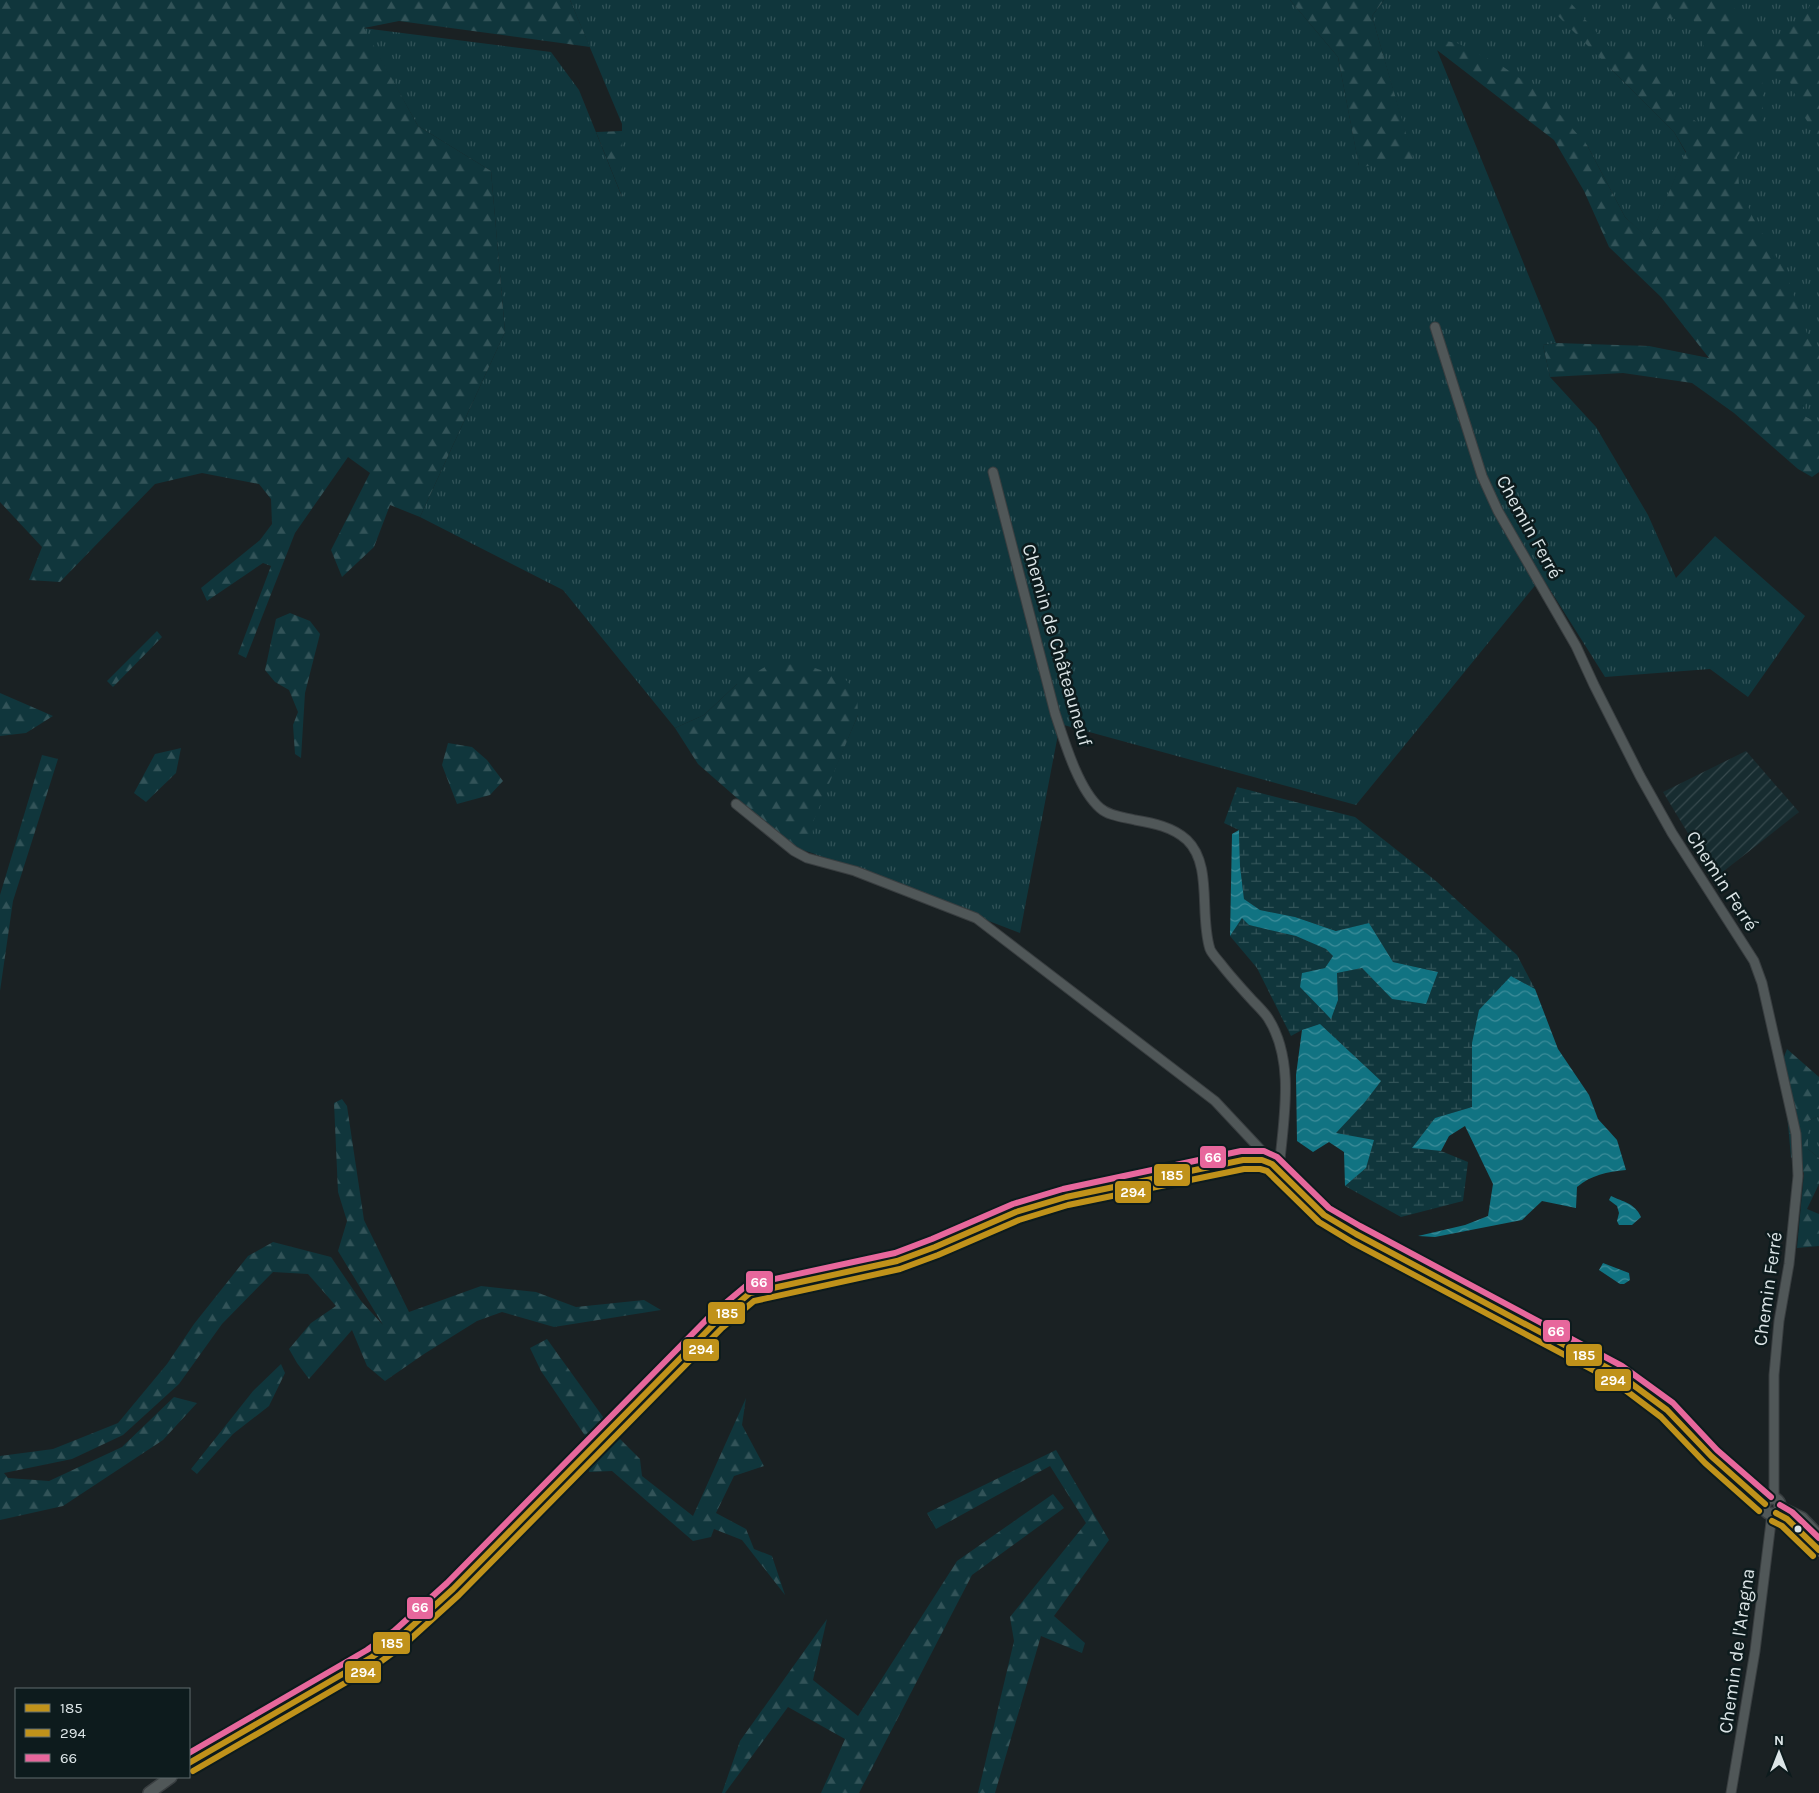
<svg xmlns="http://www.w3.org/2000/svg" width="1819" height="1793" viewBox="0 0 1819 1793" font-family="Karla,sans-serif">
  <defs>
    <pattern id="industrial-furrows" width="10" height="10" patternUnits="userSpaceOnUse" patternTransform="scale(1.25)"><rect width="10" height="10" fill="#172c30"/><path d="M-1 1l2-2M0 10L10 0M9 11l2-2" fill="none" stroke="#384a4e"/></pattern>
    <pattern id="grass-tufts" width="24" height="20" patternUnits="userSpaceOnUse" patternTransform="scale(1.25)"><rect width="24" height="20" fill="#10363c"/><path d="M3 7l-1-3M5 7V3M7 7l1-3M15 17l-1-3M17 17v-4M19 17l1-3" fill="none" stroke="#325358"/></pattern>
    <pattern id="forest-firs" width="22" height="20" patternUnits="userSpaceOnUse" patternTransform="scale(1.25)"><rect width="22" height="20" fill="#10363c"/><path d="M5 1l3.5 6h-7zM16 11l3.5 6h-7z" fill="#325358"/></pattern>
    <pattern id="wetland-marsh" width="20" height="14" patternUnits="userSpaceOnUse" patternTransform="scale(1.25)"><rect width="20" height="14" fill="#10363c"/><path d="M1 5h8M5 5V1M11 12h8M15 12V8" fill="none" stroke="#325358"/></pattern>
    <pattern id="water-waves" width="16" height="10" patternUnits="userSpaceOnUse" patternTransform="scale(1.25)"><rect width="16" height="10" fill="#117382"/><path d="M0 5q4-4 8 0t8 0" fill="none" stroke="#3e8d9a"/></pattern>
  </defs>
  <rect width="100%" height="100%" fill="#1a2123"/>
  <!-- industrial -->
  <path fill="url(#industrial-furrows)" d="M1746,751L1799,812L1715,878L1663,792Z"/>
  <!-- grass -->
  <path fill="url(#grass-tufts)" d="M570,0H1290L1338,57L1359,166L1413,160L1372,16L1384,0H1819V438L1788,422L1725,168L1609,67L1674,132L1686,153L1649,240L1625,217L1587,145L1437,50L1556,343L1543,345L1550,377L1596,427L1648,515L1676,578L1715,536L1805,616L1748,697L1710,669L1605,677L1542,577L1356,805L1060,724L1020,933L812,853V822L858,715L737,684L704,715L675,728L563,590L420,517L505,332L491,171L418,126L363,28L551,52L579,90L622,197V124Z
    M1819,1116V1158L1808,1149V1121Z"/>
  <!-- forest -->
  <path fill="url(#forest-firs)" d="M0,0H570L590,47L399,21L364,28L418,126L491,171L505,332L420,517L390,505L374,547L342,577L331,550L370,473L348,457L295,533L246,658L238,654L271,566L263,563L207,601L201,588L260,540L272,524L271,499L259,484L202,473L155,484L60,582L29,580L42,547L0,502Z
    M1290,0H1384L1372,16L1414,161L1359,167L1338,57Z
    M1560,0H1568L1614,52L1645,47L1680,107L1705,130C1716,91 1710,55 1693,19C1669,20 1651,18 1634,0H1657L1663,5H1680L1683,0H1730L1743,26L1773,39L1801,21L1813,0H1819V140L1802,113L1788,77L1762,73L1763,121L1750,136L1737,157L1739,185L1753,218L1786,273L1810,342L1819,352V403L1810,398L1799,413L1819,424V472L1812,477L1798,469L1734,413L1692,383L1623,373L1550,377L1543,345L1556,343L1649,346L1709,358L1661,297L1609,247L1584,191L1554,140L1437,50L1440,40L1457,43L1502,66L1541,93L1587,145L1625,217L1649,239L1686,152L1674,132L1551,9Z
    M622,131L623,199L596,132Z
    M290,613L310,621L320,634L305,693L301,758L295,754L293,725L298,712L289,690L275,682L265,670L276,619Z
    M157,631L162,637L113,687L107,681Z
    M804,664L845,679L857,692L858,715L813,822L812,853L793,847L698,764L675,728L704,715L737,684L768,665Z
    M0,693L53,716L26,733L0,736Z
    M448,743L472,747L487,760L503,781L490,795L457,804L442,765Z
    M181,748L176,773L146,802L134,793L155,754Z
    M42,755L58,759L13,901L0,991V895Z
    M1787,1049L1819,1077V1116L1808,1121V1149L1819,1158V1184L1807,1209L1819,1214V1246L1797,1248L1804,1173L1791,1157L1782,1062Z
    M342,1099L347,1106L364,1220L409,1312L481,1286L536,1292L576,1307L644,1300L661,1310L554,1327L502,1312L477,1321L424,1354L385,1381L367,1366L352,1330L309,1379L297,1363L289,1349L311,1323L336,1306L308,1274L273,1272L222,1324L179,1384L123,1435L72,1459L4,1473L8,1478L49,1481L122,1447L174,1397L197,1403L163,1440L63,1506L0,1520V1456L53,1449L118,1423L167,1364L194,1324L248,1256L273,1242L331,1257L361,1301L383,1325L338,1251L347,1221L338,1192L334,1103Z
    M547,1339L616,1435L640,1459L642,1476L693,1516L746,1398L742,1425L764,1466L734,1476L716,1513L746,1529L754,1549L772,1556L785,1595L742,1540L714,1529L711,1537L693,1541L612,1471L589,1472L590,1443L541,1371L530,1348Z
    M281,1364L285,1373L269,1406L233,1434L197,1474L191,1469L253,1391Z
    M1056,1450L1109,1540L1054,1616L1085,1643L1082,1653L1041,1636L995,1793H978L1014,1641L1010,1617L1086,1523L1050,1466L936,1529L927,1513Z
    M1053,1494L1064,1508L972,1575L859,1793H821L845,1739L788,1707L725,1793H722L740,1741L827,1619L813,1680L858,1716L957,1561Z"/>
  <!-- wetland -->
  <path fill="url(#wetland-marsh)" d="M1237,787L1355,817L1436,881L1517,955L1535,989L1511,976L1472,1043V1107L1435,1118L1413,1148L1441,1151L1468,1162L1463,1201L1401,1217L1345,1186L1366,1168L1335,1133L1365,1102L1380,1081L1302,1030L1291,1036L1257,968L1230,936L1242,917L1249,925L1296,935L1326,949L1333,956L1325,968L1302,973L1338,1000L1337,973L1362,968L1392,999L1438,972L1393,962L1369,923L1337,931L1295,917L1260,910L1244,899L1240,866L1239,830L1224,823Z"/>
  <!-- water -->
  <path fill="url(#water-waves)" d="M1239,830L1240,866L1244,899L1260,910L1295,917L1336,931L1369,923L1393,962L1438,972L1426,1004L1392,999L1362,968L1337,973L1338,1000L1331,1019L1300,987L1302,973L1325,968L1333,956L1326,949L1296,936L1249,925L1242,918L1230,936L1232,834Z
    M1511,976L1535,989L1558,1049L1589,1095L1598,1119L1617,1140L1626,1170C1607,1172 1591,1175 1577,1187L1576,1208L1542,1201L1522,1220L1435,1237L1418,1236L1465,1225L1488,1216L1493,1184L1465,1126L1449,1136L1441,1151L1412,1148L1435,1118L1472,1107V1043L1479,1010Z
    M1320,1024L1381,1081L1365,1102L1336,1133L1374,1140L1366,1168L1345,1186L1344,1152L1329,1142L1313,1152L1297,1141L1296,1075L1302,1030Z
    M1611,1196C1623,1202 1635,1203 1641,1217L1632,1225H1619L1617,1221L1619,1213L1617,1206L1609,1200Z
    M1603,1263L1629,1273L1630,1280L1624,1284H1620L1599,1270Z"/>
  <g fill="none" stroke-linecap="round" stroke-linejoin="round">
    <defs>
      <path id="minor" d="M1435,327L1482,476L1498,511L1576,646L1594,685L1640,776L1672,833L1754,961L1762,983L1796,1134L1798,1176L1789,1264L1779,1321L1774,1375V1499
        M993,472L1055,713C1064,740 1078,789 1100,808C1109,816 1123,817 1135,820C1153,823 1173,827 1187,840C1213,865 1199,915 1210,949C1212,954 1217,959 1221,964C1231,977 1242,989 1253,1001C1258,1006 1264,1012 1268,1018C1296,1062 1283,1121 1279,1170
        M736,804L794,851L807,858L855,871L976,918L1215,1101L1274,1164
        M1731,1793L1755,1651L1772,1514"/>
      <path id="tertiary" d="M1764 1506a8 8 0 1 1 16 0a8 8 0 1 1-16 0Z
        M1781,1508L1802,1518L1819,1536
        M1776,1513L1787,1519L1819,1550
        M189,1763L372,1657L399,1638L453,1589L716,1322L750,1293L897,1261L935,1247L1016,1212L1066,1197L1243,1160H1262L1272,1164L1324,1215L1356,1234L1617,1373L1667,1410L1711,1456L1765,1504
        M149,1793L171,1777"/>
    </defs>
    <!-- minor casing -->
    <use href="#minor" stroke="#393e40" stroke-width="11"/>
    <!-- tertiary casing -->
    <use href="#tertiary" stroke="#393e40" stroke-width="14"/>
    <!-- minor -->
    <use href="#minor" stroke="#505758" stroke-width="9"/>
    <!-- tertiary -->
    <use href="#tertiary" stroke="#505758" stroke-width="11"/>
    <defs>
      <path id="bus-1" d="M1776,1513L1787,1519L1819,1550
        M189,1763L372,1657L399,1638L453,1589L716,1322L750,1293L897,1261L935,1247L1016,1212L1066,1197L1243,1160H1262L1272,1164L1324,1215L1356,1234L1617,1373L1667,1410L1711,1456L1765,1504"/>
      <path id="bus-2" d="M1772,1521L1782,1526L1813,1556
        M193,1771L376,1665L405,1644L459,1595L722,1328L754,1301L900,1269L938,1255L1019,1220L1068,1205L1244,1169H1260L1267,1171L1319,1222L1352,1242L1612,1380L1661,1417L1705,1463L1759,1511"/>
      <path id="bus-3" d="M1780,1505L1792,1512L1819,1538
        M189,1753L367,1650L394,1631L447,1583L710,1316L747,1285L895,1253L932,1239L1013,1204L1063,1189L1241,1151H1264L1277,1157L1329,1208L1360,1226L1622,1366L1673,1403L1717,1450L1771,1497"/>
    </defs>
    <!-- bus-1 casing -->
    <use href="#bus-1" stroke="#0d1b1d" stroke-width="10"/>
    <!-- bus-2 casing -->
    <use href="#bus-2" stroke="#0d1b1d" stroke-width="10"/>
    <!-- bus-3 casing -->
    <use href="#bus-3" stroke="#0d1b1d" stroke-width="10"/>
    <!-- bus-1 -->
    <use href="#bus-1" stroke="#c0921a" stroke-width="6"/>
    <!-- bus-2 -->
    <use href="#bus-2" stroke="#c0921a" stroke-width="6"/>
    <!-- bus-3 -->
    <use href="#bus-3" stroke="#e7679c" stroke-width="6"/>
  </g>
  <!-- markers -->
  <circle fill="#dce5e7" stroke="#0d1b1d" stroke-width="2" cx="1798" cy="1529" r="4.5"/>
  <g text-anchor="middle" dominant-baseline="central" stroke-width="5" stroke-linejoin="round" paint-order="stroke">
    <!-- street labels -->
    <g font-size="19" fill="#dce5e7" stroke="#0d1b1d">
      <text transform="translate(1529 527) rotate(61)">Chemin Ferré</text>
      <text transform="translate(1057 645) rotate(74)">Chemin de Châteauneuf</text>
      <text transform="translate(1722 881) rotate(57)">Chemin Ferré</text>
      <text transform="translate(1768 1289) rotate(-82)">Chemin Ferré</text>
      <text transform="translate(1737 1651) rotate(-82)">Chemin de l'Aragna</text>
    </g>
  </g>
  <g stroke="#0d1b1d" stroke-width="2">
    <rect x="1199" y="1145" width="28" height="24" rx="5" fill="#e7679c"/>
    <rect x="1153" y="1163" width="38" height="24" rx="5" fill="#c0921a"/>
    <rect x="1114" y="1180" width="38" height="24" rx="5" fill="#c0921a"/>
    <rect x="745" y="1270" width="29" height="24" rx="5" fill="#e7679c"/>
    <rect x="707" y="1301" width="39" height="24" rx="5" fill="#c0921a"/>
    <rect x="1542" y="1319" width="29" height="24" rx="5" fill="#e7679c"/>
    <rect x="682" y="1338" width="38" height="24" rx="5" fill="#c0921a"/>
    <rect x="1565" y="1343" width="38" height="24" rx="5" fill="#c0921a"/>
    <rect x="1594" y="1368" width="38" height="24" rx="5" fill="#c0921a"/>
    <rect x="406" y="1596" width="28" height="24" rx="5" fill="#e7679c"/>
    <rect x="372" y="1631" width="39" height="24" rx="5" fill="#c0921a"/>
    <rect x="344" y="1660" width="38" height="24" rx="5" fill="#c0921a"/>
  </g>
  <g font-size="14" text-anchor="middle" font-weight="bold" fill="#fff">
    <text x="1213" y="1162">66</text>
    <text x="1172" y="1180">185</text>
    <text x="1133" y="1197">294</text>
    <text x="759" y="1287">66</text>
    <text x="727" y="1318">185</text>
    <text x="1556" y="1336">66</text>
    <text x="701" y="1354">294</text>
    <text x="1584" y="1360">185</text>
    <text x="1613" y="1385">294</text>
    <text x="420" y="1612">66</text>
    <text x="392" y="1648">185</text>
    <text x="363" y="1677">294</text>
  </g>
  <!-- legend -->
  <rect x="15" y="1688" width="175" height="90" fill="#0d1b1d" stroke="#606c6e"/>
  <rect x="25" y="1704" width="25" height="8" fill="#c0921a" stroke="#606c6e"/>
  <text x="60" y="1713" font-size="15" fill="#dce5e7">185</text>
  <rect x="25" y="1729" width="25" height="8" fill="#c0921a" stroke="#606c6e"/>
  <text x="60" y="1738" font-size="15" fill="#dce5e7">294</text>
  <rect x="25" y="1754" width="25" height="8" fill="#e7679c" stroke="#606c6e"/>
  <text x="60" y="1763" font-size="15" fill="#dce5e7">66</text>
  <!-- north arrow -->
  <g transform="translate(1779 1753)" stroke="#0d1b1d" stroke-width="4" paint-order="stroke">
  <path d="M0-4L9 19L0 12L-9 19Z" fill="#dce5e7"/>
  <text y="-8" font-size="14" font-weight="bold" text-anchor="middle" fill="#dce5e7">N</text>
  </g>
</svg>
